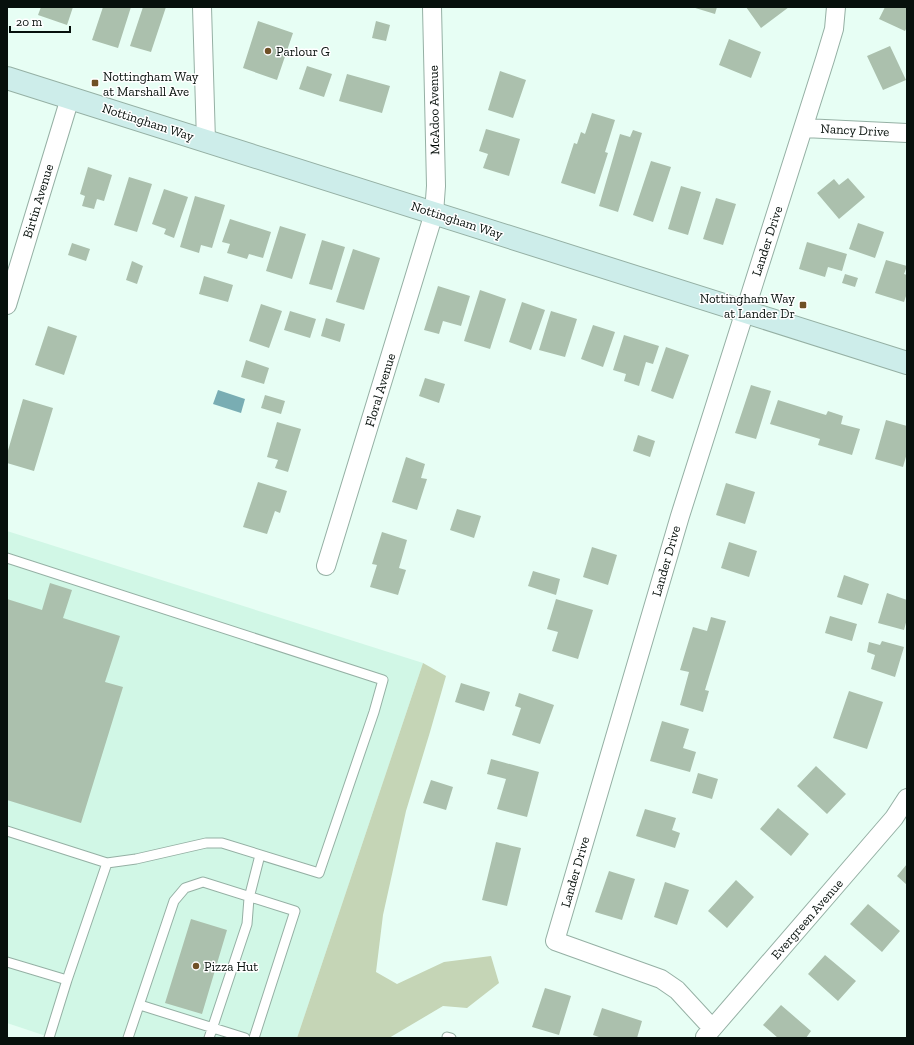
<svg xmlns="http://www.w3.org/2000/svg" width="914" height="1045" viewBox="0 0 914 1045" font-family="'Zilla Slab',serif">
  <rect width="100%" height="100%" fill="#e7fef4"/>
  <!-- built -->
  <path fill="#d1f7e6" d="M7,531L423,663L297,1038H52L7,1023Z"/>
  <!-- green -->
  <path fill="#c5d5b6" d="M423,663L446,676L430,732L406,811L383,915L376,972L397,984L444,962L491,956L499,983L467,1008L443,1006L389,1038H297Z"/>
  <!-- water -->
  <path fill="#79adb3" d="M218,390L245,399L241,413L213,404Z"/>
  <!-- building -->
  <path fill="#abc0ad" d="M41,7H73L67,25L38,15Z
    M103,7H131L118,48L92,40Z
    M143,7H166L151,52L130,46Z
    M692,7H717L715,14Z
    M746,7H789L761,28Z
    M885,7H907V27L905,31L879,19Z
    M258,21L293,33L277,80L243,68Z
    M376,21L390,25L386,41L372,38Z
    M729,39L761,52L751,78L719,65Z
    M890,46L906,80L883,90L867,56Z
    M307,66L332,74L324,97L299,89Z
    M500,71L526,80L513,118L488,110Z
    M347,74L390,86L382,113L339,101Z
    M592,113L615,120L605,152L608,153L595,194L561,183L574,143L577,144L581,132L585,134Z
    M486,129L520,139L509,176L483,168L488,154L479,151Z
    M633,130L642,133L618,212L599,206L620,134L630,137Z
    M651,161L671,167L653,222L633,215Z
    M88,167L112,175L104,201L97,199L94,209L82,206L85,196L80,194Z
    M129,177L152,184L137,232L114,225Z
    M848,178L865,197L839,219L817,193L834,179L839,185Z
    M681,186L701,192L688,235L668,229Z
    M164,189L188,197L174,238L164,234L166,229L152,224Z
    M195,196L225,205L212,248L201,245L199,253L180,247Z
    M716,198L736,204L723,245L703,239Z
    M230,219L271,232L263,258L249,254L247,259L227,253L230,244L222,242Z
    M858,223L884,232L875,258L849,249Z
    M280,226L306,234L292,279L266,271Z
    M322,240L345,247L332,290L309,284Z
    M807,242L847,254L842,271L828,267L825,277L799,269Z
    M72,243L90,249L86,261L68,255Z
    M353,249L380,258L364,310L336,302Z
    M886,260L907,266L904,274L907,275V293L904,302L875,293Z
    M132,261L143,266L137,284L126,280Z
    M845,274L858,278L855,287L842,283Z
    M204,276L233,285L228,302L199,294Z
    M438,286L470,296L461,326L443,321L439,334L424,330Z
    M480,290L506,299L490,349L464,341Z
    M522,302L545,310L531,350L509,342Z
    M261,304L282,311L269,348L249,341Z
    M290,311L316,319L310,338L284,330Z
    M551,311L577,319L565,357L539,350Z
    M326,318L345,324L340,342L321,336Z
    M593,325L615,332L603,367L581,359Z
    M48,326L77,336L64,375L35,365Z
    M624,335L659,346L653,364L646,362L639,386L624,381L626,374L613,370Z
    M666,347L689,355L673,399L651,391Z
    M246,360L269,368L264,384L241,377Z
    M425,378L445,384L439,403L419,396Z
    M751,385L771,391L756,439L735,433Z
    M265,395L285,401L281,414L261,408Z
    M23,399L53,408L34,471L7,463V454Z
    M778,400L826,415L828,411L843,416L841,424L860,429L852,455L818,445L820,439L770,424Z
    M886,420L907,426V453L903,467L875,459Z
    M277,422L301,429L288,472L275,468L278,460L267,457Z
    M638,435L655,441L650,457L633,451Z
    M406,457L425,464L421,478L427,479L417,510L392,502Z
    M258,482L287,491L280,513L275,511L267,534L243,527Z
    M726,483L755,492L745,524L716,515Z
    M457,509L481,516L474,538L450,530Z
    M382,532L407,540L399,568L406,570L398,595L370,587L377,565L372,564Z
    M729,542L757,551L749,577L721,568Z
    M592,547L617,555L608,585L583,577Z
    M533,571L560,579L556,595L528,586Z
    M844,575L869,584L862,605L837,597Z
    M50,583L72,590L63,618L120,636L105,682L123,687L81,823L7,800V599L42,610Z
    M887,593L907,600V619L904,630L878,623Z
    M556,599L593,610L578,659L552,651L558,632L547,629Z
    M830,616L857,624L852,641L825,633Z
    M711,617L726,621L705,690L709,691L703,712L680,705L689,672L680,670L693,627L707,631Z
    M882,641L904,647L895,677L871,669L875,655L867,652L869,642L880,645Z
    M461,683L490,692L484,711L455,702Z
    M849,691L883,702L867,749L833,738Z
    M519,693L554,705L540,744L512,735L521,708L515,706Z
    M662,721L689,729L683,748L696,752L690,772L650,761Z
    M491,759L539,772L527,817L497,809L506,779L487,774Z
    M816,766L846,794L827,814L797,786Z
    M698,773L718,779L712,799L692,793Z
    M431,780L453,787L446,810L423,803Z
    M778,808L809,834L791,856L760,829Z
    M645,809L676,818L672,830L680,833L675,848L636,836Z
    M496,842L521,848L507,906L482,900Z
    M907,864V885L897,876Z
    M609,871L635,879L622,920L595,912Z
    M736,880L754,897L727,928L708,911Z
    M665,882L689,890L677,925L654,917Z
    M868,904L900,931L882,952L850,924Z
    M191,919L227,930L202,1014L165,1003Z
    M825,955L856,981L838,1001L808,974Z
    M545,988L571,996L559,1035L532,1027Z
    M781,1005L811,1031L806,1038H778L763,1025Z
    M602,1008L642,1021L637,1038H602L593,1035Z"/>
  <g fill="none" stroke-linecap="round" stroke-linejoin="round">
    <defs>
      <path id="lane" d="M7,558L383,680L374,712L319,873L222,843H206L136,859L107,863L7,831
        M7,962L67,980
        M140,1005L245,1038
        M49,1038L67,980L107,863
        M128,1038L174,901L185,888L203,882L295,911L254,1038
        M209,1038L247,924L249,898L260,855
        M447,1038V1037L451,1038"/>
      <path id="street" d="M202,7L206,141
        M804,128L907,133
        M7,305L70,98
        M326,566L434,213L436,186L432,7
        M712,1028L677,990L661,979L555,941L680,516L825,59L834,29L836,7
        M705,1037L894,818L907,798"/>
      <path id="secondary" d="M7,78L907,363"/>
    </defs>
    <!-- lane casing -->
    <use href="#lane" stroke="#95b0a4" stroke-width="11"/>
    <!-- street casing -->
    <use href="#street" stroke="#95b0a4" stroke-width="20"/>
    <!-- secondary casing -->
    <use href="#secondary" stroke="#95b0a4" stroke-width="24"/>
    <!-- lane -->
    <use href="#lane" stroke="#fff" stroke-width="9"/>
    <!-- street -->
    <use href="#street" stroke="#fff" stroke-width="18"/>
    <!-- secondary -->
    <use href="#secondary" stroke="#cdedea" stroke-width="22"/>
  </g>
  <!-- markers -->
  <g fill="#705026" stroke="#fff" stroke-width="1.5">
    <circle cx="268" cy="51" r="4"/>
    <rect x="91" y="79" width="8" height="8" rx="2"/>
    <rect x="799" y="301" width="8" height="8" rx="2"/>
    <circle cx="196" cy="966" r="4"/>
  </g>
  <g text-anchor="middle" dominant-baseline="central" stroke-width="3" stroke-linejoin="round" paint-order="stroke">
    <!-- poi labels -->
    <g font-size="13" fill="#07100c" stroke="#fff" text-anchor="start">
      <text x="276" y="51">Parlour G</text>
      <text x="103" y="76">Nottingham Way<tspan x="103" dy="15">at Marshall Ave</tspan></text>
      <text x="795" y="298" text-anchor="end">Nottingham Way<tspan x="795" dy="15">at Lander Dr</tspan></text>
      <text x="204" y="966">Pizza Hut</text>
    </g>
    <!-- street labels -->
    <g font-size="13" fill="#07100c" stroke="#fff">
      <text transform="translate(434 110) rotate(-91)">McAdoo Avenue</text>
      <text transform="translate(148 122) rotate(18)">Nottingham Way</text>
      <text transform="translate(855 130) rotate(3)">Nancy Drive</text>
      <text transform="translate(38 201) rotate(-73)">Birtin Avenue</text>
      <text transform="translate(457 220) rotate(18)">Nottingham Way</text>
      <text transform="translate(767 241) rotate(-72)">Lander Drive</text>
      <text transform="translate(380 390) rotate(-73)">Floral Avenue</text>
      <text transform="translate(666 561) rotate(-74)">Lander Drive</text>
      <text transform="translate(575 872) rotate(-74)">Lander Drive</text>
      <text transform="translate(807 919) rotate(-49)">Evergreen Avenue</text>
    </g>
  </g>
  <!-- border -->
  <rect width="914" height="1045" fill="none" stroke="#07100c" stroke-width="16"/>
  <!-- scale -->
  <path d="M10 26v6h60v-6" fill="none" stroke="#07100c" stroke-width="2"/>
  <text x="16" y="26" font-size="12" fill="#07100c" stroke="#ffffff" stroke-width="3" paint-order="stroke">20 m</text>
</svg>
